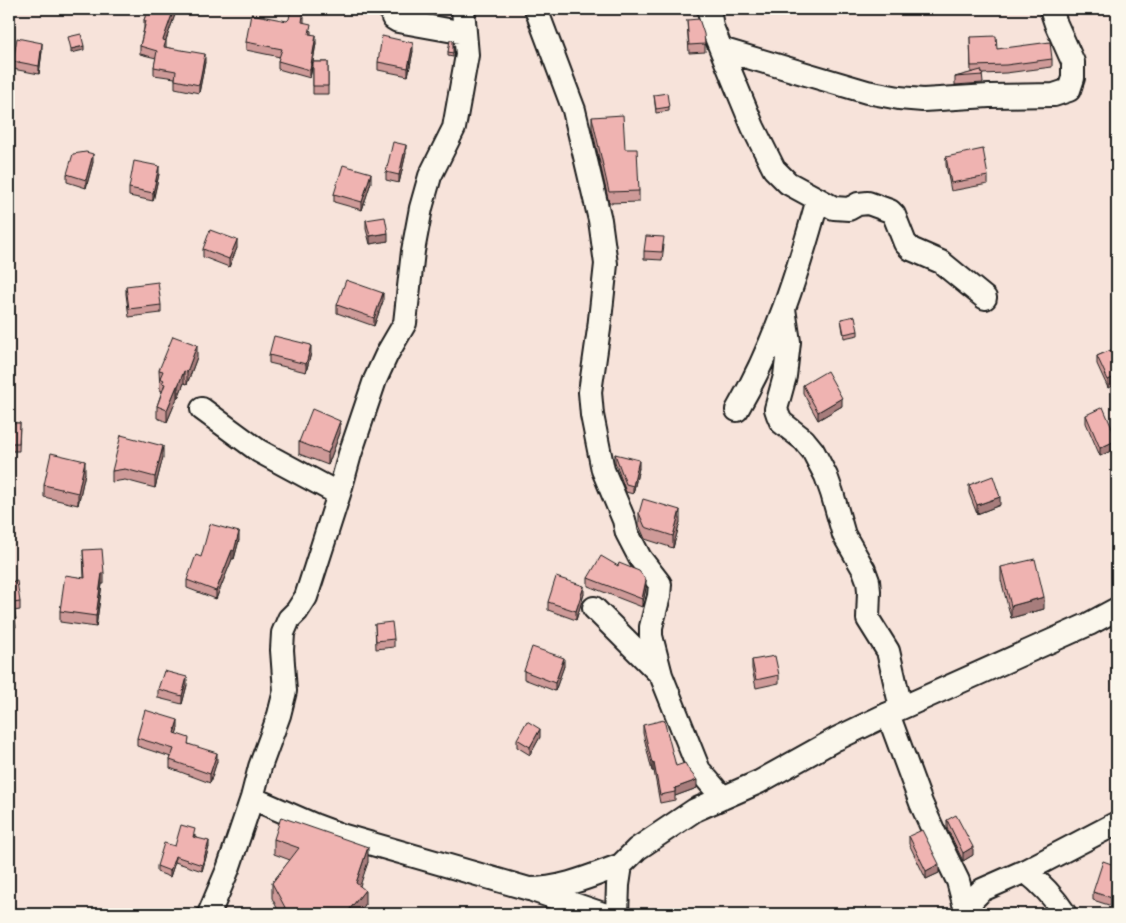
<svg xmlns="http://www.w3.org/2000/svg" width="1126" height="923" viewBox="0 0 1126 923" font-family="Pangolin,sans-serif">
  <rect width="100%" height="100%" fill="#f7e3da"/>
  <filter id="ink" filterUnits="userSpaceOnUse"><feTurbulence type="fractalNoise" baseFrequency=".02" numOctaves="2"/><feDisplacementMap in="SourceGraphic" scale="10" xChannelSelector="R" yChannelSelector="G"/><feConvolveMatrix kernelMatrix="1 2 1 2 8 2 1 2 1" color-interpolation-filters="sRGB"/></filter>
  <g filter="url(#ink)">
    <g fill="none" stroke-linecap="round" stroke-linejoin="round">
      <defs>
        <path id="minor" d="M390,9L393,18L398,21L465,33
          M536,9L574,110L600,220L606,264L599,329L590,392L592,415L603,470L624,520L627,533L640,558L660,584L659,596L651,627V636L661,675
          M709,9L712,27L727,64L753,127L774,169L788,183L834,208L849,209L858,204L868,203L890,211L894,215L905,243L911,249L941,262L985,298
          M721,49L867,92L899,98L923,100L989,96L1054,95L1069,90L1073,78V62L1056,24L1051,9
          M784,309L789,342L785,376L776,409L778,415L781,422L804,440L813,451L826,476L832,493L844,535L864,570L868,581L869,591L868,619L888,651L901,708
          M202,409L259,451L339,494
          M737,410C775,345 798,272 818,199
          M594,608L661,675L699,770L723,798
          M888,714L921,803L934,832L958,881L966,911
          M252,798L314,825L341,835L529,889C562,889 591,876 621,865
          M1025,871C1042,884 1054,897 1065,914
          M535,891L603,914
          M209,914L228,869L252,798L260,767L279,715L285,691L282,650L283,633L289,619L297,611L306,597L339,494L350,454L375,380L387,354L405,323L413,251L421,208L430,176L454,128L467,55L463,9
          M617,914L618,885L621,865L637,849L695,810L759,782L836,739L888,714L1089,624L1117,609
          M966,914L973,899L982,890L1025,871L1117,823"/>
      </defs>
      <!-- minor casing -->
      <use href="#minor" stroke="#1c1c1c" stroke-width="26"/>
      <!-- minor -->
      <use href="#minor" stroke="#fbf7ec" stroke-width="22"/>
    </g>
    <!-- wall -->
    <path fill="#ce9a98" stroke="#1c1c1c" d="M76,9H102L101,14Z
      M148,9H177L166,40V47L205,62L199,93L175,88V78L154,75V67L156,58L140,54V46L144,28V20Z
      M304,17V22L311,31V34L316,43L313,62H328V94H313V63L310,78L278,69V61L280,57L246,50V42L287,21Z
      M687,20L705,44V52L689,53Z
      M970,37L997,49L1052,59V67L1006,73L982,74L983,83L955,85V77L971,73Z
      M453,40V57L448,56V52Z
      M42,51L39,74L13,69V61Z
      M413,51L408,76L378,70V62Z
      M654,95L669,107V111L656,113Z
      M592,117L625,149L639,191V202L609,203L592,128Z
      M406,153L399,183L386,180V172Z
      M946,157L988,176V184L951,191L946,165Z
      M93,162L86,188L67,182V174Z
      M159,174L153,201L129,196V188Z
      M371,182L362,210L334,202V194Z
      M366,220L388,241L370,244L366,229Z
      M664,245L662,260L644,259V251Z
      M237,248L229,267L203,257V249Z
      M126,286L161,305V313L129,317L126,294Z
      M383,301L374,326L337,313V305Z
      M841,319L858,331V335L844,338Z
      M1116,348L1108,388L1097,364V356Z
      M311,353L306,372L269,363V355Z
      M197,357L187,384L184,383L178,398H177L167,422L157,418V406L162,391L160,390L159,370Z
      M803,385L842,406L818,420L803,393Z
      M1086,415L1117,438V448L1100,456L1086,423Z
      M9,423H20L19,451H9Z
      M340,433L328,465L299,454V442Z
      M615,454L639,468L633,494L626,492L615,462Z
      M163,457L155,488L125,480L112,482V471Z
      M85,473L78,505L44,497V485Z
      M969,485L1000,505L977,514L969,493Z
      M639,513L680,522L673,548L645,539L639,525Z
      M239,540L234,559H232L216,599L187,588V580Z
      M83,550L104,573V584H102L96,627L60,622V611L84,578Z
      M618,566L646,588L642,607L588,586V578Z
      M1001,567L1044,609L1011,618L1001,580Z
      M9,582L20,602V610L14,611L16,627L9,628Z
      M584,594L576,620L548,610V602Z
      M375,624L394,639V647L376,649Z
      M752,660L779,675V683L756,688L752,669Z
      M564,666L555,691L524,679V671Z
      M187,685L182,704L158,698V689Z
      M643,725L676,766L697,788L675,796V800L660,803L654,771H652L643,733Z
      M178,728L176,734L189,744L217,761L210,783L170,768V760L171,757L137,746V738Z
      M540,737L530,755L517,747V739Z
      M947,820L973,855L963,861L947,828Z
      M195,835V837L209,847L202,871L175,862L170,877L157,872V866L175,846Z
      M909,836L939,873L926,879L909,844Z
      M274,839L368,862L359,886L365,905L357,914H280L272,898V883L290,860L274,854Z
      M1117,866L1115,907L1093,900V892Z"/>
    <!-- shaded-wall -->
    <path fill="#a77d7c" stroke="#1c1c1c" d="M174,9H177L163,48V40Z
      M316,35V43L310,78V70Z
      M42,43V51L39,74V66Z
      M413,43V51L408,76V68Z
      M84,46V50L71,53V49Z
      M205,54V62L199,93V85Z
      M406,145V153L399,183V175Z
      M93,154V162L86,188V180Z
      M159,166V174L153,201V193Z
      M371,173V182L362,210V202Z
      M13,178V186L9,196V188Z
      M388,233V241L370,244V236Z
      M237,240V248L229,267V259Z
      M383,293V301L374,326V318Z
      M197,345V357L187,384V372Z
      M311,345V353L306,372V364Z
      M184,371V383L178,398V386Z
      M1117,376V384L1108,388V380Z
      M177,386V398L167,422V410Z
      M842,398V406L818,420V412Z
      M340,421V433L328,465V453Z
      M1117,440V448L1100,456V448Z
      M163,446V457L155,488V477Z
      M639,460V468L633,494V486Z
      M85,461V473L78,505V493Z
      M1000,497V505L977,514V505Z
      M680,510V522L673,548V536Z
      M239,532V540L234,559V551Z
      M232,550V559L216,599V591Z
      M102,573V584L96,627V616Z
      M646,580V588L642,607V599Z
      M584,586V594L576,620V611Z
      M1044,597V609L1011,618V606Z
      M564,658V666L555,691V683Z
      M187,677V685L182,704V696Z
      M178,720V728L174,741V733Z
      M540,729V737L530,755V747Z
      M217,753V761L210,783V774Z
      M652,763H654V771H652Z
      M697,780V788L675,796V788Z
      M209,841V847L202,871V865Z
      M368,847V862L356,898V883Z
      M973,847V855L963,861V853Z
      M175,856V862L170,877V871Z
      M939,864V873L926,879V871Z
      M365,890V905L357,914H349V910Z
      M1117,891V899L1115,907V899Z"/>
    <!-- building -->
    <path fill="#efb3b1" stroke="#1c1c1c" d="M148,9H174L163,40L166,41L164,47L205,54L199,85L175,80L176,71L154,67L157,51L140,46L146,21L144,20Z
      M291,9H304L302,22L311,24L309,34L316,35L310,70L278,61L282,49L246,42L251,14L287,21L289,19Z
      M699,19L704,34L705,44L689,45L687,20Z
      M81,34L84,46L71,49L68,37Z
      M382,36L413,43L408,68L378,62Z
      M996,36L997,49L1050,42L1052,59L1006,65L971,66L970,37Z
      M17,38L42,43L39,66L13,61Z
      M450,40H453V53L448,52Z
      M313,62H328V86H313Z
      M981,70L983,75L955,77Z
      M667,93L669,107L656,109L654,95Z
      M623,115L625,149H637L639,191L609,192L592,117Z
      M393,142L406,145L399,175L386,172Z
      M983,149L988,176L951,183L946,157Z
      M86,152L93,154L86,180L67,174L73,154Z
      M134,161L159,166L153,193L129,188Z
      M343,165L371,173L362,202L334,194Z
      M11,166L13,178L9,188V167Z
      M385,217L388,233L370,236L366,220Z
      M210,230L237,240L229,259L203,249Z
      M646,236L664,237L662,252L644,251Z
      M346,280L383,293L374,318L337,305Z
      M158,282L161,305L129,309L126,286Z
      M855,316L858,331L844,334L841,319Z
      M173,336L197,345L187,372L184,371L178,386H177L167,410L157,406L165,384L162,383L164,380L160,378L163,371L159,370Z
      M274,336L311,345L306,364L269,355Z
      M1116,348L1117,351V376L1108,380L1097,356Z
      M827,371L842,398L818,412L803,385Z
      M1103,407L1117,440L1100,448L1086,415Z
      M312,409L340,421L328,453L299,442Z
      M9,423H20L19,443H9Z
      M121,435L163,446L155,477L125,469L112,471Z
      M51,453L85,461L78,493L44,485Z
      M615,454L639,460L633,486L626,484Z
      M993,476L1000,497L977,505L969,485Z
      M643,499L680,510L673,536L645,527L639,513Z
      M210,524L239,532L234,551L232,550L216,591L187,580L196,555L201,557Z
      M102,549L104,573H102L96,616L60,611L65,575L85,578L83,550Z
      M601,556L618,566L619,563L639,571L646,580L642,599L588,578Z
      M1035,559L1044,597L1011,606L1001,567Z
      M556,577L584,586L576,611L548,602Z
      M17,581L20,602L13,603L16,619L9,620V582Z
      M392,622L394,639L376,641L375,624Z
      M532,647L564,658L555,683L524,671Z
      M775,656L779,675L756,680L752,660Z
      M164,671L187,677L182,696L158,689Z
      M145,710L178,720L174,733L189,738L188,744L217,753L210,774L170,760L174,749L137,738Z
      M664,720L676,766L685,763L689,770L697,780L675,788V792L660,795L654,763H652L643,725Z
      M527,721L540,729L530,747L517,739Z
      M956,815L973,847L963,853L947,820Z
      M281,817L368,847L356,883L365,890L349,910L354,914H287L288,913L272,883L299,848L274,839Z
      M181,825L195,829L193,837L209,841L202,865L175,856L170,871L157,866L164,843L175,846Z
      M922,830L939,864L926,871L909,836Z
      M1103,861L1117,866V891L1115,899L1093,892Z"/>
  </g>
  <!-- margin -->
  <rect width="1126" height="923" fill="none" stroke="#fbf7ec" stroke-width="30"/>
  <rect x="15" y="15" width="1096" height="893" fill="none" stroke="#1c1c1c" stroke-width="2" filter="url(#ink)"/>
</svg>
